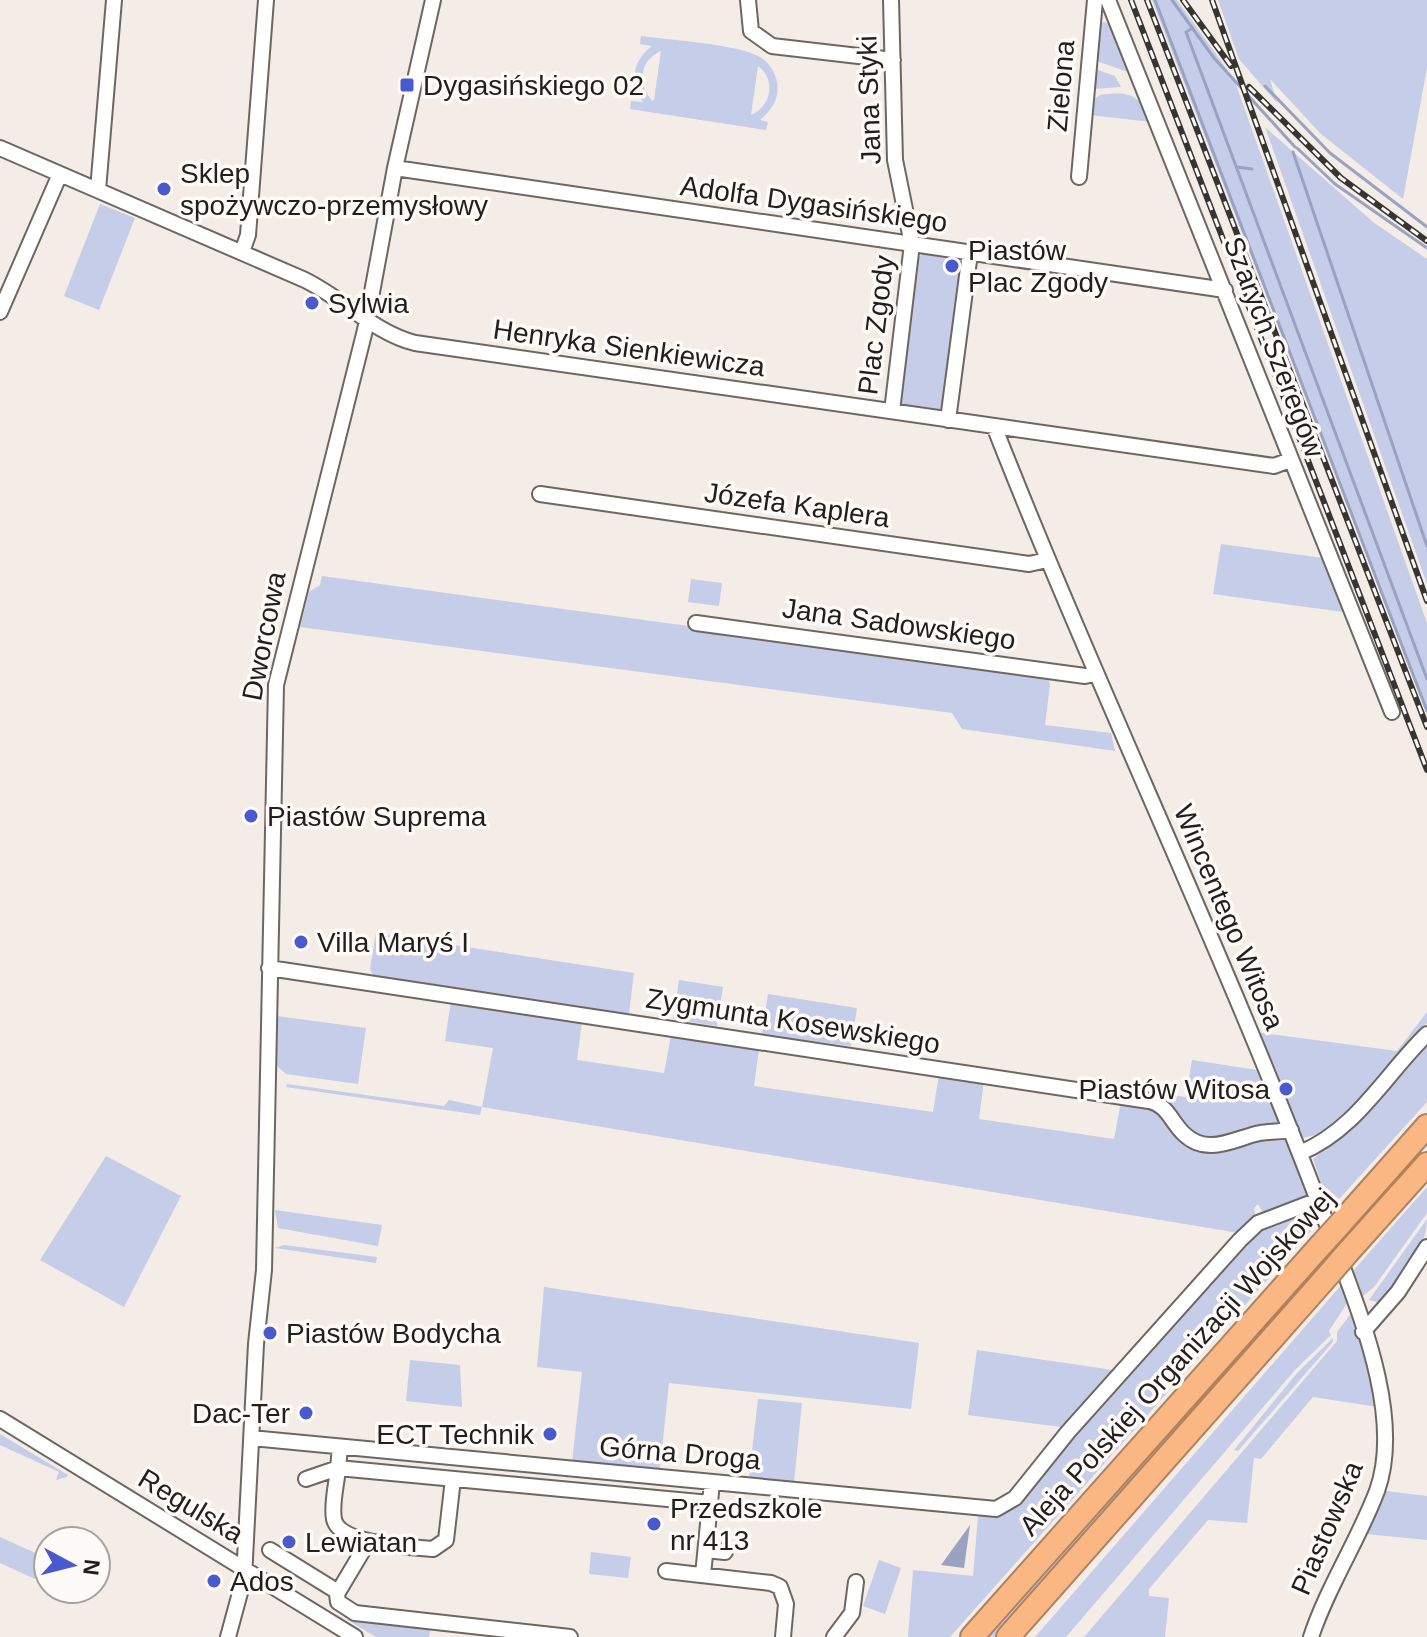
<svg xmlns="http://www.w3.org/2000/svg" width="1427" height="1637" viewBox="0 0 1427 1637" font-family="Arial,sans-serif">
  <rect width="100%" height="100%" fill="#f3ece7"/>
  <!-- green -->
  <path fill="#c5cde8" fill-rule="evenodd" d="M1152,0H1177L1234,79L1427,623V711Z
    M1218,0H1427V68L1403,199L1321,134L1270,79L1277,103L1239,59Z
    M1104,22L1113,25L1130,70L1128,72L1094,60L1095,25Z
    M641,36C669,40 738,44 760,57C769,62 775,72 777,82C780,98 772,110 760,120L768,122L766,130L630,109L631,101L643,102C629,83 632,61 652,46L640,44ZM661,51L654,100L653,101C637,85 639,60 661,51ZM758,66C776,79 772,106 751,115Z
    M1098,70L1115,76L1121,87L1093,89V72Z
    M1100,95C1130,91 1139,94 1151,122L1090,115L1093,100Z
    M1265,127L1373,222L1427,259V584Z
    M100,204L135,218L99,310L64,296Z
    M923,251L965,259L944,413L903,406L899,398L918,260Z
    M1221,544L1323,558L1343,612L1213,594Z
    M322,576L1047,675L1050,685L1045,725L1111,733L1115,751L962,729L952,713L300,627L309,592L320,585Z
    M691,579L722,583L719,606L688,602Z
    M376,933L634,973L629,1013L621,1016L375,979L370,969Z
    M679,980L723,987L717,1026L673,1019Z
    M768,994L857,1008L851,1046L762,1035Z
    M451,1001L582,1021L577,1060L664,1073L671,1035L759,1049L754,1086L933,1112L939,1074L984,1081L979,1119L1114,1139L1121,1102L1149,1105L1172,1126L1224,1148L1288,1136L1310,1198L1264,1215L1258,1204L1254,1208L1256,1219L1239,1233L482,1107L480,1115L286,1087L287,1084L444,1106L449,1100L482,1107L493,1048L445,1041Z
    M1427,1012V1023C1397,1050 1338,1144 1299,1137L1256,1032L1397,1051Z
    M277,1016L366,1028L358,1084L286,1074L277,1066Z
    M1427,1042V1102L1330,1209L1313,1159L1350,1129Z
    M1192,1060L1257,1070L1281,1127L1235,1141L1194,1137L1164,1104L1172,1095L1186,1097Z
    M106,1156L181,1196L124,1307L40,1260Z
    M1427,1187V1213L1374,1287L1363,1296L1353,1271Z
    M1314,1207L1320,1221L950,1637H908L913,1570L973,1576L978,1516L997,1518L1012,1510L1091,1413L1234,1252L1278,1220Z
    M275,1210L382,1225L378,1246L278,1228Z
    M1427,1219C1427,1250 1400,1279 1381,1303L1369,1300Z
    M284,1245L377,1257L376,1263L275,1248Z
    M1324,1256L1326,1262L994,1637H985Z
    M1343,1283L1349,1300L1329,1331L1331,1335L1295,1370L1066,1637H1035Z
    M544,1287L919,1343L911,1409L669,1383L660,1468L572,1462L582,1372L537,1367Z
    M1352,1312L1378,1407L1313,1397L1261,1459L1254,1458L1247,1523L1208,1520L1149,1589V1596L1169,1598L1165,1637H1084L1337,1341V1332Z
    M1333,1338V1342L1238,1451L1234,1450L1297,1373Z
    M977,1350L1113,1370L1061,1427L968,1415Z
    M410,1360L460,1365L462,1407L406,1401Z
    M758,1399L802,1403L794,1482L749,1478Z
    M0,1434L68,1475L67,1477L56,1480L59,1472L0,1445Z
    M1386,1491L1427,1496V1540L1366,1534Z
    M0,1537L42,1556L48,1549L35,1579L0,1563Z
    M591,1552L631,1557L628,1578L589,1574Z
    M879,1560L901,1568L885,1614L863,1606Z
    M346,1619L431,1628L429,1637H376Z"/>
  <!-- water -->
  <path fill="#99a2c1" d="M970,1525L964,1568L941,1565Z"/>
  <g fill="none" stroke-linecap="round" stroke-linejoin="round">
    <!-- stream -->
    <path stroke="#99a2c1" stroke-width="3" d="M1155,0L1427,711
      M1172,0L1214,58L1295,147
      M1191,29L1186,32L1427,679
      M1265,86L1330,153L1427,227
      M1297,148L1335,184L1427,248
      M1293,152L1427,546
      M1237,167L1252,169"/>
    <defs>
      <path id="minor" d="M748,0L751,31L772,46L893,60
        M891,0L895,160L912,244L892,411
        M1108,0L1392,712
        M0,148L305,280C342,298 375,333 415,343L1274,466L1290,460
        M395,168L1225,290
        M1079,177L1095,0
        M98,190L114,0
        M242,252L248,235L266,0
        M0,312L60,174
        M948,420L970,253
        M994,426C1101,699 1230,963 1332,1238
        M540,494L1029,564L1047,560
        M696,623L1085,676L1095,674
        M269,968L1149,1101C1168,1105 1171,1122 1184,1134C1208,1157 1235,1138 1260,1133C1270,1131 1280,1132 1291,1130
        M1300,1153C1356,1130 1385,1075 1427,1034
        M1363,1332L1398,1292L1427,1247
        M0,1419L355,1637
        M252,1438L996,1509L1015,1498L1068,1432L1240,1240L1258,1223L1318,1200
        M340,1447L338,1468L710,1503L712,1482
        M306,1479L338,1468C337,1483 331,1504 334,1519C339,1545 412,1547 433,1549L446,1540L453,1479
        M368,1542L337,1594L338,1602L355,1613L570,1637
        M270,1550L338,1592
        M706,1550L725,1552
        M666,1571L771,1583L780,1587L786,1604L783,1637
        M703,1575L710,1503
        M228,1637L244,1578L256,1344L264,1270L276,685L365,330L395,168L433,0
        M834,1637L852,1613L856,1582
        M1311,1637C1328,1586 1358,1541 1377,1491C1402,1421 1364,1324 1339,1257"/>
      <path id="highway" d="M1340,1224L1427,1126
        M1349,1251L1427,1164
        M972,1637L1320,1246
        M1008,1637L1330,1273"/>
    </defs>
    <!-- minor casing -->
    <use href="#minor" stroke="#6d6762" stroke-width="18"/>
    <!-- highway casing -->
    <use href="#highway" stroke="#ae825f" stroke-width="26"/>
    <!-- minor -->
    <use href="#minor" stroke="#fff" stroke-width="14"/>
    <!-- highway -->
    <use href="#highway" stroke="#fab783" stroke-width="22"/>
    <defs>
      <path id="rail" d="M1131,0L1427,770
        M1147,0L1427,727
        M1183,0L1231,66
        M1212,0L1427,601
        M1249,87L1341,178L1427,241"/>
    </defs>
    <!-- rail casing -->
    <use href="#rail" stroke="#373532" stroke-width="6"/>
    <!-- rail -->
    <use href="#rail" stroke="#fefaf7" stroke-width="3" stroke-dasharray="9" stroke-linecap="butt"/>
    <defs>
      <path id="highway-bridge" d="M1320,1246L1340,1224
        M1330,1273L1349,1251"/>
    </defs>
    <!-- highway-bridge casing -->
    <use href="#highway-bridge" stroke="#ae825f" stroke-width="26" stroke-linecap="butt"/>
    <!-- highway-bridge -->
    <use href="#highway-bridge" stroke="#fab783" stroke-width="22"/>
  </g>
  <!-- markers -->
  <g fill="#4959ce" stroke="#fefaf7" stroke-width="3">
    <rect x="399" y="77" width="16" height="16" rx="4"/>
    <circle cx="164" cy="189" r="8"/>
    <circle cx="952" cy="266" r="8"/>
    <circle cx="312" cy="303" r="8"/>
    <circle cx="251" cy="816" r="8"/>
    <circle cx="301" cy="942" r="8"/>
    <circle cx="1286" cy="1089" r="8"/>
    <circle cx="270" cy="1333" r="8"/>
    <circle cx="306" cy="1413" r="8"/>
    <circle cx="550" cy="1434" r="8"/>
    <circle cx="654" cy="1524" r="8"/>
    <circle cx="289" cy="1542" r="8"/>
    <circle cx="214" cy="1581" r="8"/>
  </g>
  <g text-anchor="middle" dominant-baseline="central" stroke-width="7" stroke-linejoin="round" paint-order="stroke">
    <!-- poi labels -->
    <g font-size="28" fill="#211f1d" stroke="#fefaf7" text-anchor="start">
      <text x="423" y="85">Dygasińskiego 02</text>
      <text x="180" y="173">Sklep<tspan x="180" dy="32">spożywczo-przemysłowy</tspan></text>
      <text x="968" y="250">Piastów<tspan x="968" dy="32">Plac Zgody</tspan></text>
      <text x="328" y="303">Sylwia</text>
      <text x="267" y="816">Piastów Suprema</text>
      <text x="317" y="942">Villa Maryś I</text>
      <text x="1270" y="1089" text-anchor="end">Piastów Witosa</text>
      <text x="286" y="1333">Piastów Bodycha</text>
      <text x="290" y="1413" text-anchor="end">Dac-Ter</text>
      <text x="534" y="1434" text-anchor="end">ECT Technik</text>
      <text x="670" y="1508">Przedszkole<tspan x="670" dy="32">nr 413</tspan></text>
      <text x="305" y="1542">Lewiatan</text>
      <text x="230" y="1581">Ados</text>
    </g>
    <!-- street labels -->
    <g font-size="28" fill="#211f1d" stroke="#fefaf7">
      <text transform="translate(1061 86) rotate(-85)">Zielona</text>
      <text transform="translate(869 100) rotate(-92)">Jana Styki</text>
      <text transform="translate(814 204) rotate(8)">Adolfa Dygasińskiego</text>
      <text transform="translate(876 325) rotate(-83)">Plac Zgody</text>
      <text transform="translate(1274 347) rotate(69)">Szarych Szeregów</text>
      <text transform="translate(629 348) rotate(8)">Henryka Sienkiewicza</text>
      <text transform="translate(797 505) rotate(8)">Józefa Kaplera</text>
      <text transform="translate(899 624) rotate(8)">Jana Sadowskiego</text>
      <text transform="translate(264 636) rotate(-79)">Dworcowa</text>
      <text transform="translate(1229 917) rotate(67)">Wincentego Witosa</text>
      <text transform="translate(793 1021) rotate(9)">Zygmunta Kosewskiego</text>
      <text transform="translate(1177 1362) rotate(-48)">Aleja Polskiej Organizacji Wojskowej</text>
      <text transform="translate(680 1453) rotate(5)">Górna Droga</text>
      <text transform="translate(191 1506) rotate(31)">Regulska</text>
      <text transform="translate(1327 1528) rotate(-67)">Piastowska</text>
    </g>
  </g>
  <!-- north arrow -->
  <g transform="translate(72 1565) rotate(97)"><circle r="38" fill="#fefaf7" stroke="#a6a2a0" stroke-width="2"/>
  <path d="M0-6L14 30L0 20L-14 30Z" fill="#4959ce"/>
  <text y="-12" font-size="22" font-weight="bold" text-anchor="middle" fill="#211f1d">N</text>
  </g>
</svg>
